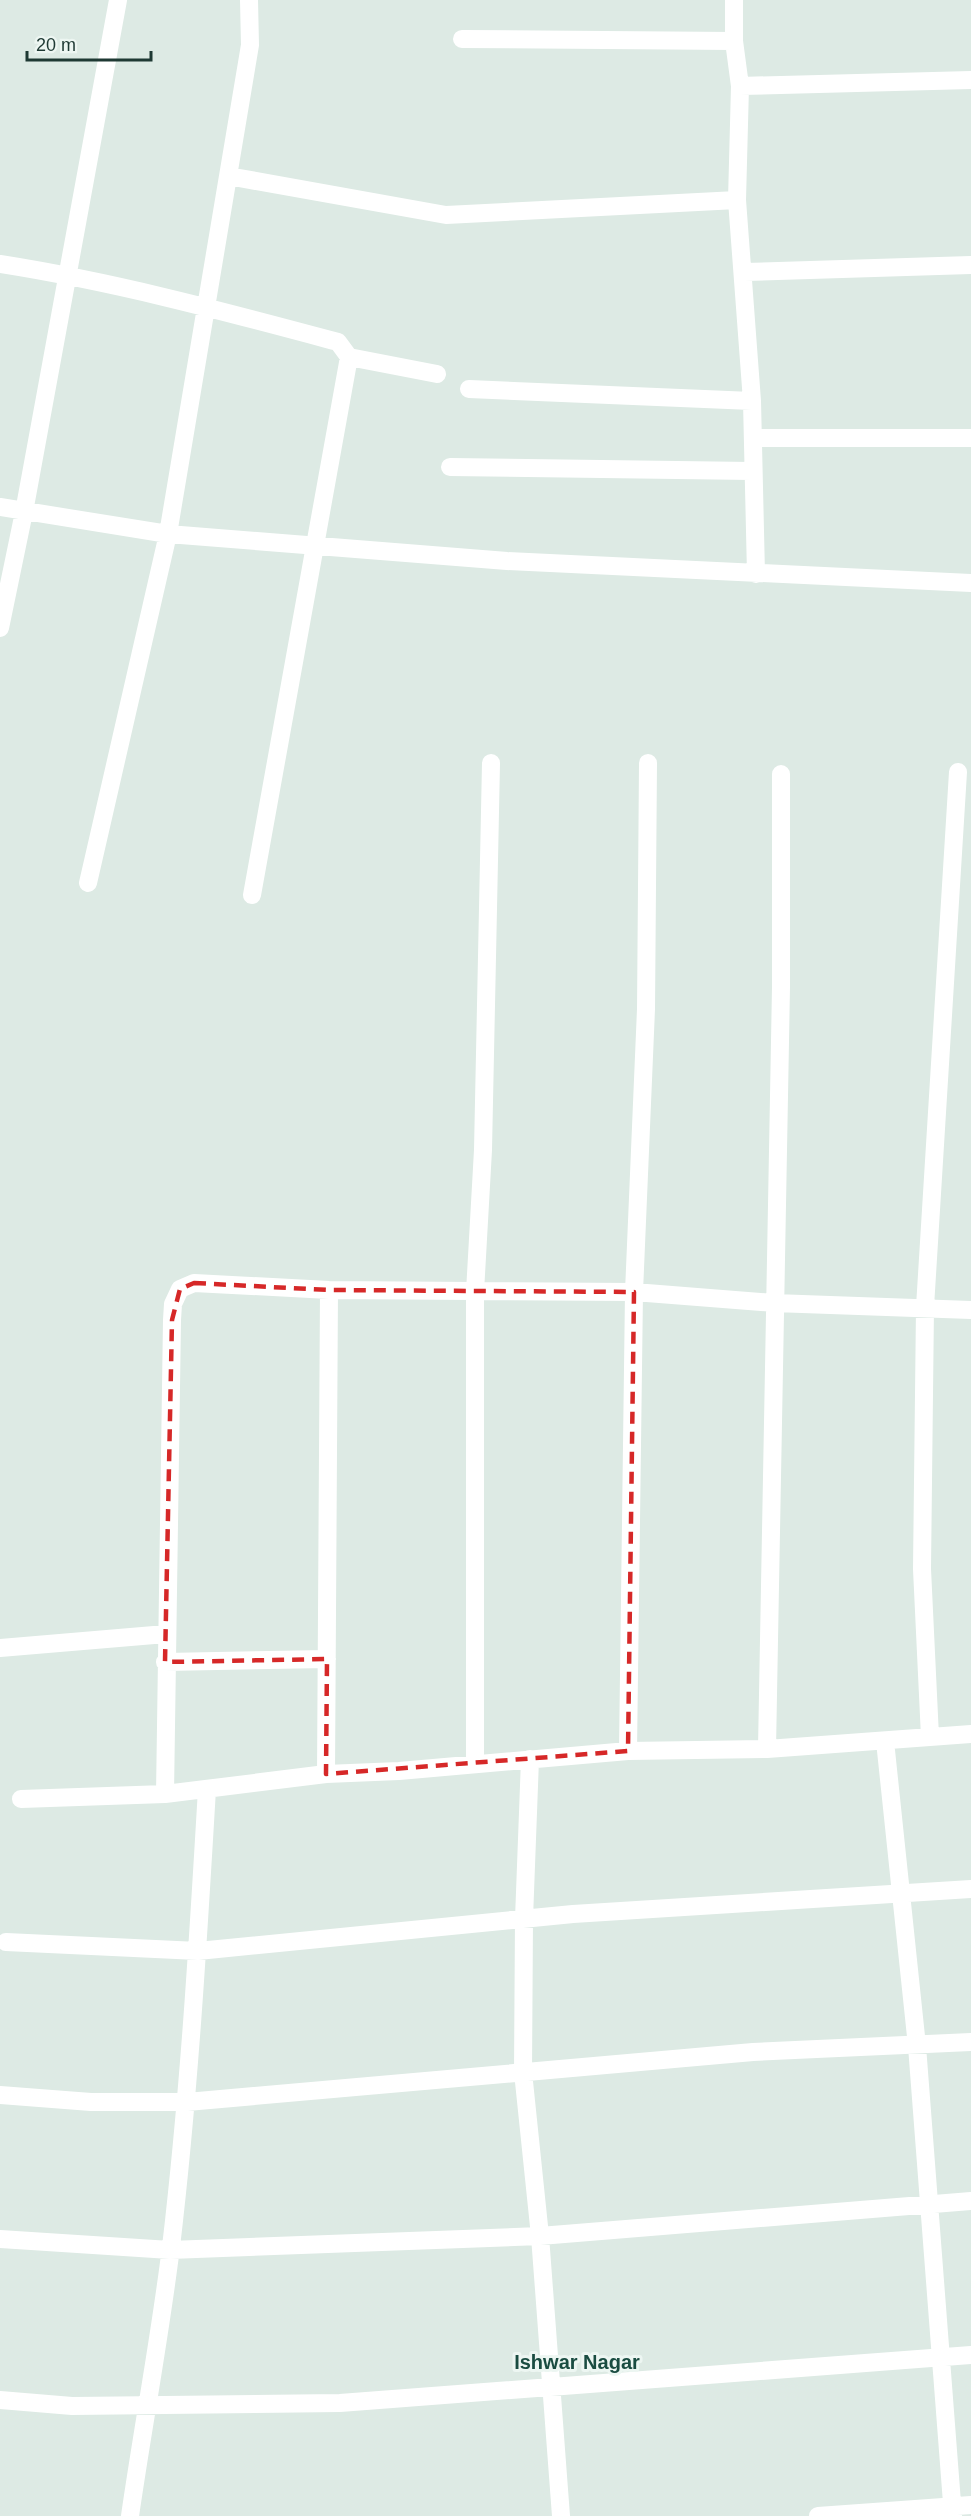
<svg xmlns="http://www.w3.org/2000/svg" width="971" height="2516" viewBox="0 0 971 2516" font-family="Arial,sans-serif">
  <rect width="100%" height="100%" fill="#ddeae4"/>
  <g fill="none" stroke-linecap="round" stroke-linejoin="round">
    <!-- street -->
    <path stroke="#fff" stroke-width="18" d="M734,0V41L740,86L737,200L752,401L756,574
      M462,39L734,41
      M740,86L971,80
      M228,176L446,215L737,200
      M0,264C115,282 226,312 338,342L349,357L252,895
      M744,272L971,265
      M349,357L437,374
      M469,389L752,401
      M753,438H971
      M450,467L752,471
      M0,507L168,534L507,561L971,583
      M0,628L24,512L118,0
      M88,883L168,534L250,45L249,0
      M0,1648L166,1634
      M165,1662L327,1659
      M930,1737L922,1569L925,1307L958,772
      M885,1741L917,2046L953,2516
      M767,1749L781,987V774
      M628,1751L634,1292L646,1009L648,763
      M530,1759L524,1919L523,2072L540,2236L561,2516
      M475,1764V1292L483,1150L491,763
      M326,1774L329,1290
      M165,1794L172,1320L173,1304L180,1289L194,1283L329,1290L634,1292L774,1303L971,1310
      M21,1799L165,1794L326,1774L399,1771L628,1751L767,1749L971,1734
      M6,1942L198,1951L573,1914L971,1889
      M0,2095L91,2102H187L753,2052L971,2042
      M0,2239L170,2250L540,2236L971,2201
      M0,2400L72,2406L340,2403L971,2355
      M130,2516C143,2426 160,2337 171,2247C189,2094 198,1942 207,1789
      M818,2516L971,2505"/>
  </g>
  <!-- marked area -->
  <path fill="none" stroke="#d62828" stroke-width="4.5" stroke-dasharray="12 8" stroke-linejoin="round" d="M194,1283L329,1290L634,1292L628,1751L326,1774L327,1659L165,1662L172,1320L180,1289Z"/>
  <g text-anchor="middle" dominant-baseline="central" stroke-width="6" stroke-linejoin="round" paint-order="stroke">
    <!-- neighbourhood labels -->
    <g font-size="20" font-weight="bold" fill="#1a4c41" stroke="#edf6f2">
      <text x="577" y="2362">Ishwar Nagar</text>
    </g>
  </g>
  <!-- scale -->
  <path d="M27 51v9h124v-9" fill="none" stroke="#1e3933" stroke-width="3"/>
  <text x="36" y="51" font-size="18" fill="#1e3933" stroke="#edf6f2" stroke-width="4.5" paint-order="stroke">20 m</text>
</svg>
